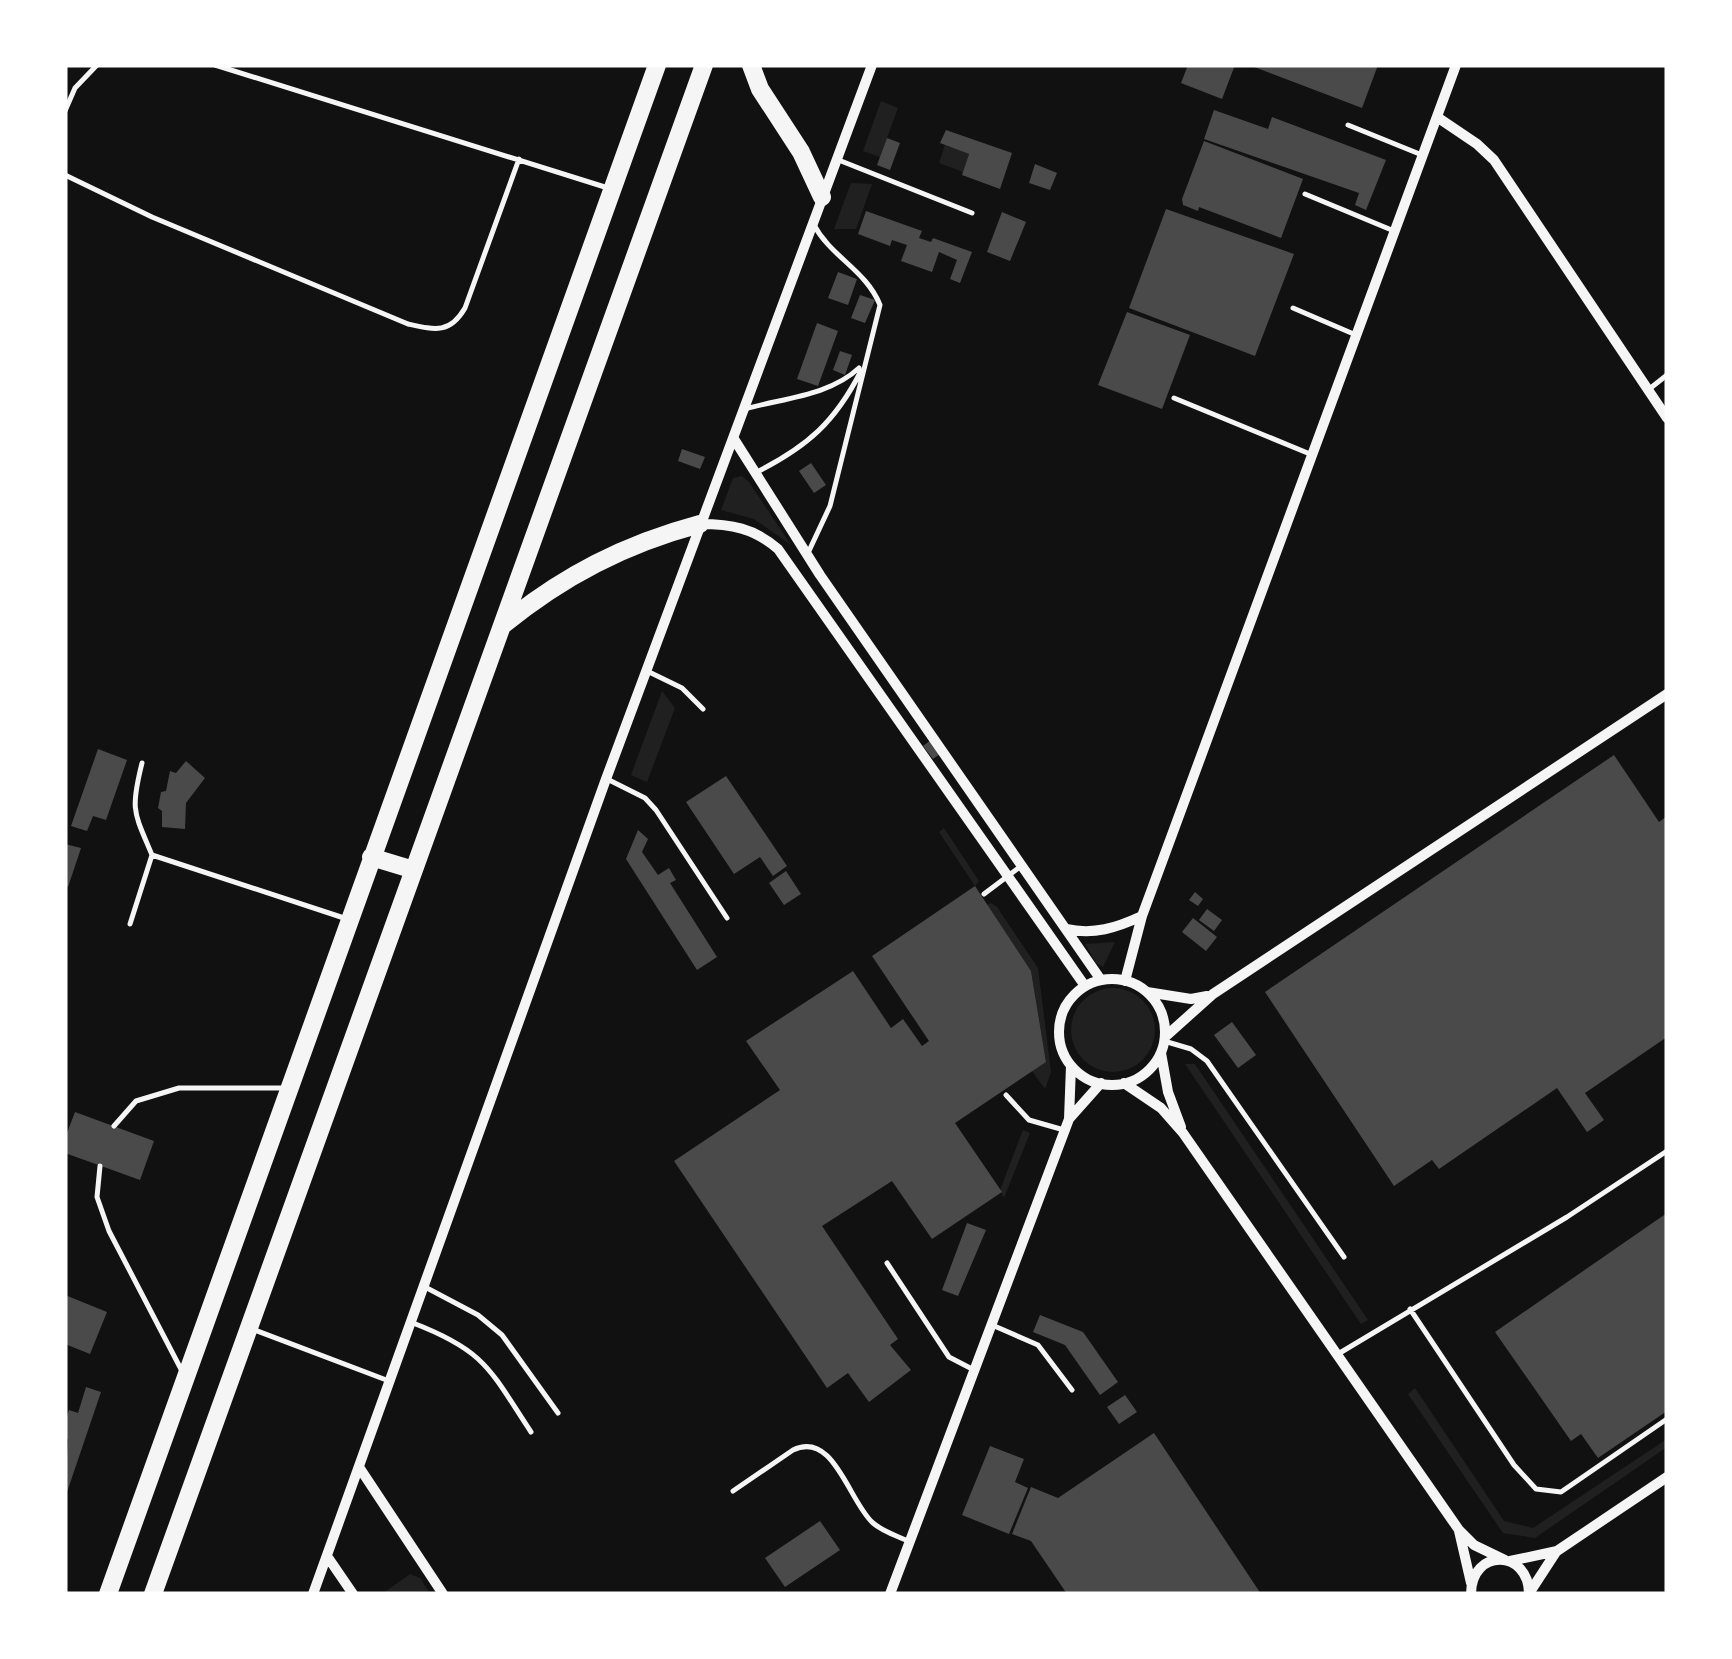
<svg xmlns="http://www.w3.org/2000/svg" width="1732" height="1659" viewBox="0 0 1732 1659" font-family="'Zilla Slab',serif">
  <rect width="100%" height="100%" fill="#111"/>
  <!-- green -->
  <path fill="#202020" d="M881,101L898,108L880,157L863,151Z
    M945,145L969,154L963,172L939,163Z
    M851,183L872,184L856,229H834Z
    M742,476L749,482L791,545L754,519L721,510L733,478Z
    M662,691L675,708L647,782L631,775Z
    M944,828L979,881L975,886L939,832Z
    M991,903L997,907L1038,968L1051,1072L1045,1089L1032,1071L1046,1061L1031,971L987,905Z
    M1115,942L1103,967L1096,963L1085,944Z
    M1071 1030a42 42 0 1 1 84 0a42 42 0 1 1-84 0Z
    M1185,1064H1195L1368,1320L1361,1324Z
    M1023,1130L1030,1133L1004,1198L1000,1190Z
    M1415,1388L1504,1521L1533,1528L1667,1439V1447L1535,1538L1503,1533L1408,1394Z
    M410,1574L420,1578L429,1592L382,1594Z"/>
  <!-- building -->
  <path fill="#4a4a4a" d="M1188,65H1235L1222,99L1181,83Z
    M1249,65H1378L1362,108Z
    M1214,110L1268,129L1272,117L1386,160L1366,210L1355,205L1359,193L1204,139Z
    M946,130L1012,153L1000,189L962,175L969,154L940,143Z
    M887,138L900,143L890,170L877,165Z
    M1204,141L1303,179L1281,238L1199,207L1198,211L1183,205L1182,199Z
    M1035,164L1057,173L1050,190L1029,183Z
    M1166,209L1294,254L1255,356L1129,308Z
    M866,211L922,231L919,238L931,242L933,238L972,252L960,283L950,279L957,260L939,252L932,272L901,261L907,245L892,240L890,246L858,234Z
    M1002,212L1026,222L1010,261L987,252Z
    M838,272L857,279L848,305L828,298Z
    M860,295L875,300L865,323L851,318Z
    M1127,312L1190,335L1162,409L1098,385Z
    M817,323L838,331L818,386L797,379Z
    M840,351L852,355L845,375L833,370Z
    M682,449L705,457L700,469L678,461Z
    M811,463L826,485L814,493L799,471Z
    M931,740L940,754L933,759L923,746Z
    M98,749L127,760L106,820L93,816L87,831L71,826Z
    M1614,755L1659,822L1667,816V1037L1585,1093L1604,1120L1587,1132L1557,1088L1439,1169L1432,1160L1394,1186L1265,992Z
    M186,761L205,778L186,803L185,829L162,827V811L158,808L161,792L166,791L170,771L176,773Z
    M726,776L787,866L773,876L760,857L734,874L686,802Z
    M638,830L648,839L642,852L658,875L669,868L676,880L670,883L717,957L697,970L626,859Z
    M65,844L81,848L68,887L65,886Z
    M786,871L801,894L784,905L769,883Z
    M975,886L1031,971L1046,1062L955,1123L1002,1192L932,1239L892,1181L822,1226L898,1339L890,1345L911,1370L869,1402L848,1373L827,1388L674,1161L780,1090L746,1041L853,971L891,1028L903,1019L922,1046L929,1041L872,956Z
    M1195,892L1203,899L1198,906L1189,900Z
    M1207,909L1222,920L1214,931L1199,920Z
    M1193,918L1217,937L1206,951L1182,932Z
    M1232,1022L1256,1055L1238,1068L1214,1035Z
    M75,1112L154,1141L140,1180L65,1153V1138Z
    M1667,1213V1411L1598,1458L1581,1434L1571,1441L1495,1332Z
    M967,1223L986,1230L958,1296L942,1290Z
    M65,1295L107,1312L90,1354L65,1344Z
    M1040,1315L1083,1332L1118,1382L1100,1395L1065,1345L1033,1332Z
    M86,1387L101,1392L65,1498L68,1439L65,1438V1422L69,1410L78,1413Z
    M1125,1395L1137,1412L1119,1424L1107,1407Z
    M1154,1433L1261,1594H1067L1031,1541L1012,1534L1031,1487L1058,1498Z
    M990,1446L1024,1459L1015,1482L1028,1488L1009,1534L962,1515Z
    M820,1521L840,1550L785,1587L765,1558Z"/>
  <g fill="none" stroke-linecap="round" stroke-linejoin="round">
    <!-- service -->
    <path stroke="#f5f5f5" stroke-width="5" d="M215,65L608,188
      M65,111L75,88L97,65
      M1348,125L1422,155
      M836,159L972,213
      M65,175L152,217L408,324C435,330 450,334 465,308L519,159
      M1305,194L1394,231
      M1293,308L1356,335
      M1648,390L1667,375
      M1174,398L1310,454
      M745,409C783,398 829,396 859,368
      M757,472C808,446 835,422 861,371
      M808,553L830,506L880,305C866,270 831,257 814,225
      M647,671L682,688L703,709
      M609,780L645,798L656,810L727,918
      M152,855L344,918
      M984,894L1021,866
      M130,924L152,855C134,812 130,811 142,763
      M1164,1041L1191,1049L1207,1061L1344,1257
      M1006,1095L1029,1120L1064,1130
      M114,1126L136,1101L179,1088H285
      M100,1166L97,1197L109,1231L183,1373
      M887,1263L949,1357L974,1370
      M425,1287L478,1315L502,1335L558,1413
      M1410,1309L1514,1465L1536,1489L1561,1492L1667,1419
      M413,1323C486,1351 490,1370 531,1432
      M992,1325L1038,1345L1072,1390
      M252,1329L389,1381
      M1338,1354L1567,1217L1667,1151
      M733,1491L793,1450C834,1430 849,1502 873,1523C882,1531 897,1536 908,1541"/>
    <!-- minor -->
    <path stroke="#f5f5f5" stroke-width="10" d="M1437,117L1477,144L1494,160L1667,418
      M734,439L820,575L1101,980
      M700,524C731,524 754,528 778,549L1085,986
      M1066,929C1094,935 1116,928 1142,916
      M1059 1032a53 53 0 1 1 106 0a53 53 0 1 1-106 0Z
      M1125,981L1142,916L1456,65
      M1147,992L1191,999L1207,996
      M1165,1037L1213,994L1667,694
      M1161,1053L1168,1092L1181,1127
      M1124,1083L1161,1108L1183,1133L1459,1530L1474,1545L1505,1560
      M1069,1119L1071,1066
      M359,1467L443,1594
      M1459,1531L1471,1583
      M327,1556L353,1594
      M1510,1561L1557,1551L1667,1477
      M1530,1592L1556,1552
      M313,1594L606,779L872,65
      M890,1594L1069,1119L1101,1083
      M1471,1594C1471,1548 1529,1549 1529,1594"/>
    <!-- trunk -->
    <path stroke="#f5f5f5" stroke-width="18" d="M751,65L760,89L801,152L822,197
      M503,625C563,576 625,544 700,524
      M371,857L414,870
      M108,1594L657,65
      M153,1594L704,65"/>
  </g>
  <!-- border -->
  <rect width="1732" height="1659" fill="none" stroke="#ffffff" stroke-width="135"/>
</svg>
